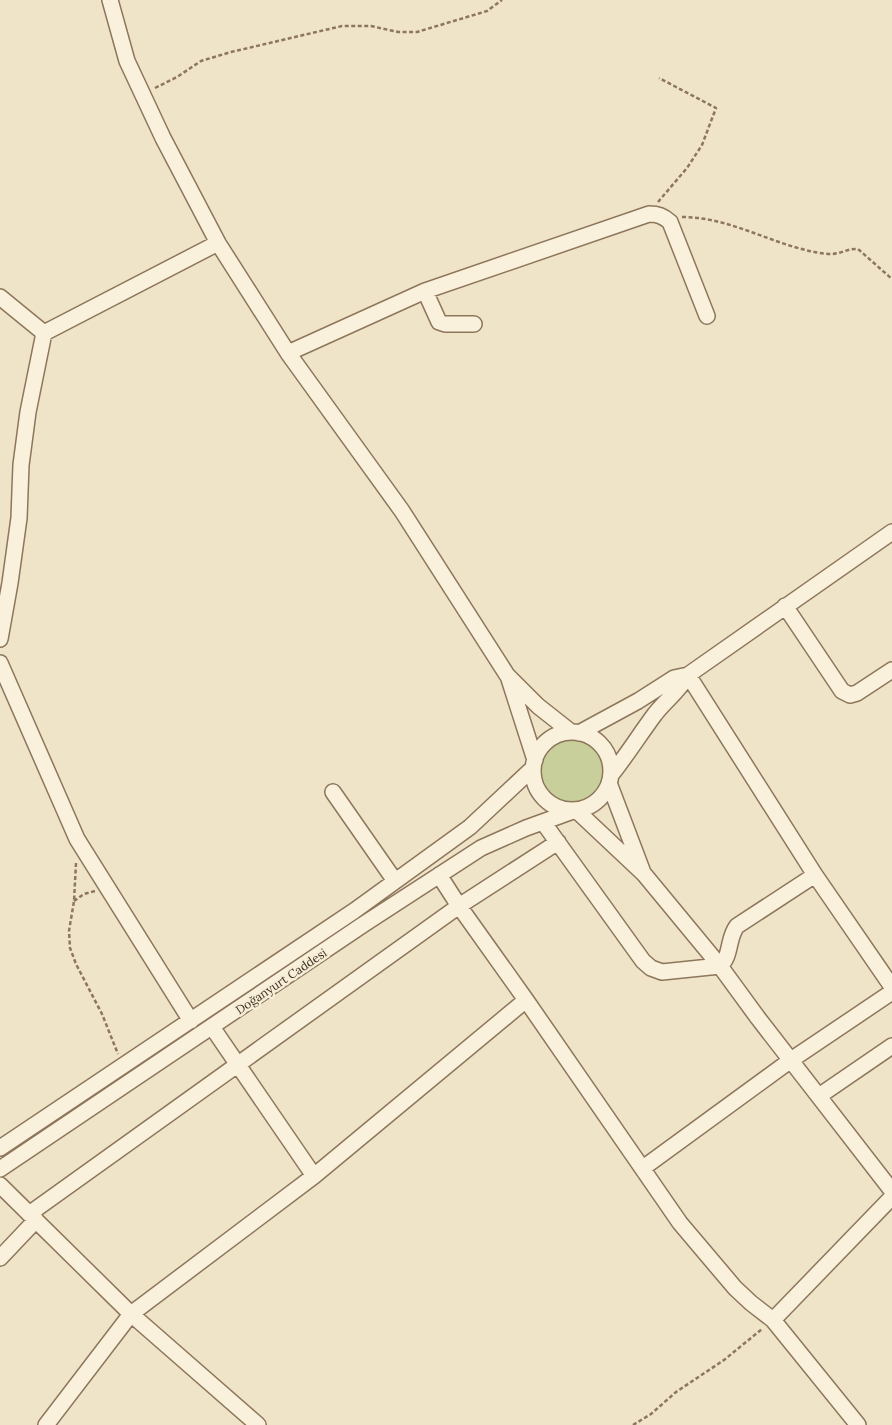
<svg xmlns="http://www.w3.org/2000/svg" width="892" height="1425" viewBox="0 0 892 1425" font-family="Lora,serif">
  <rect width="100%" height="100%" fill="#f0e4c8"/>
  <!-- green -->
  <path fill="#c9cf9b" d="M540 771a32 32 0 1 1 64 0a32 32 0 1 1-64 0Z"/>
  <g fill="none" stroke-linecap="round" stroke-linejoin="round">
    <defs>
      <path id="minor" d="M110,0L127,61L163,138L218,243L288,353L402,511L507,675L538,706L571,732
        M425,291L439,322L445,324H474
        M0,297L44,333
        M44,333L218,243
        M288,353L425,291L649,214C658,214 663,216 670,222L707,316
        M785,606L842,691L850,695L857,693L892,670
        M0,639L10,583L19,518L21,465L28,412L44,333
        M0,663L77,839L191,1021
        M688,675L815,875L892,987
        M509,679L535,760
        M533 771a39 39 0 1 1 78 0a39 39 0 1 1-78 0Z
        M579,733L638,701L674,678L688,675L892,532
        M611,775C627,755 640,734 655,714C666,700 679,691 688,675
        M609,783L642,870
        M333,792L395,881
        M576,810L644,874L720,966L758,1018L892,1191
        M543,822L643,961L651,968L662,972L720,966C732,955 727,939 737,926L815,875
        M439,875L459,906L526,1000L680,1223L735,1288L751,1303L773,1320L858,1425
        M212,1027L314,1176
        M819,1096L892,1046
        M0,1148L354,911L470,827L533,768
        M643,1168L791,1060L892,992
        M0,1169L364,924L481,848L526,828L573,811
        M0,1185L131,1314L258,1425
        M29,1214L459,906L558,842
        M0,1258L36,1220
        M773,1320L892,1197
        M46,1425L131,1314L314,1176L526,1000"/>
    </defs>
    <!-- minor casing -->
    <use href="#minor" stroke="#8d765c" stroke-width="18"/>
    <!-- path -->
    <path stroke="#8d765c" stroke-width="2.5" stroke-dasharray="4 2.5" stroke-linecap="butt" d="M155,88L177,77L201,61L231,52L342,26H371L398,32H417L487,11L502,0
      M658,202L687,168L702,145L716,108L659,78
      M682,217C734,217 778,249 828,254C839,255 848,248 858,249L892,279
      M76,863L74,901L69,931L70,948L76,964L102,1014L118,1054
      M74,901L84,894L95,891
      M633,1425L651,1414L676,1392L724,1360L762,1329"/>
    <!-- minor -->
    <use href="#minor" stroke="#faf1dc" stroke-width="15"/>
  </g>
  <g text-anchor="middle" dominant-baseline="central" stroke-width="5" stroke-linejoin="round" paint-order="stroke">
    <!-- street labels -->
    <g font-size="12" fill="#3d2e20" stroke="#f7eed8">
      <text transform="translate(281 981) rotate(-34)">Doğanyurt Caddesi</text>
    </g>
  </g>
</svg>
